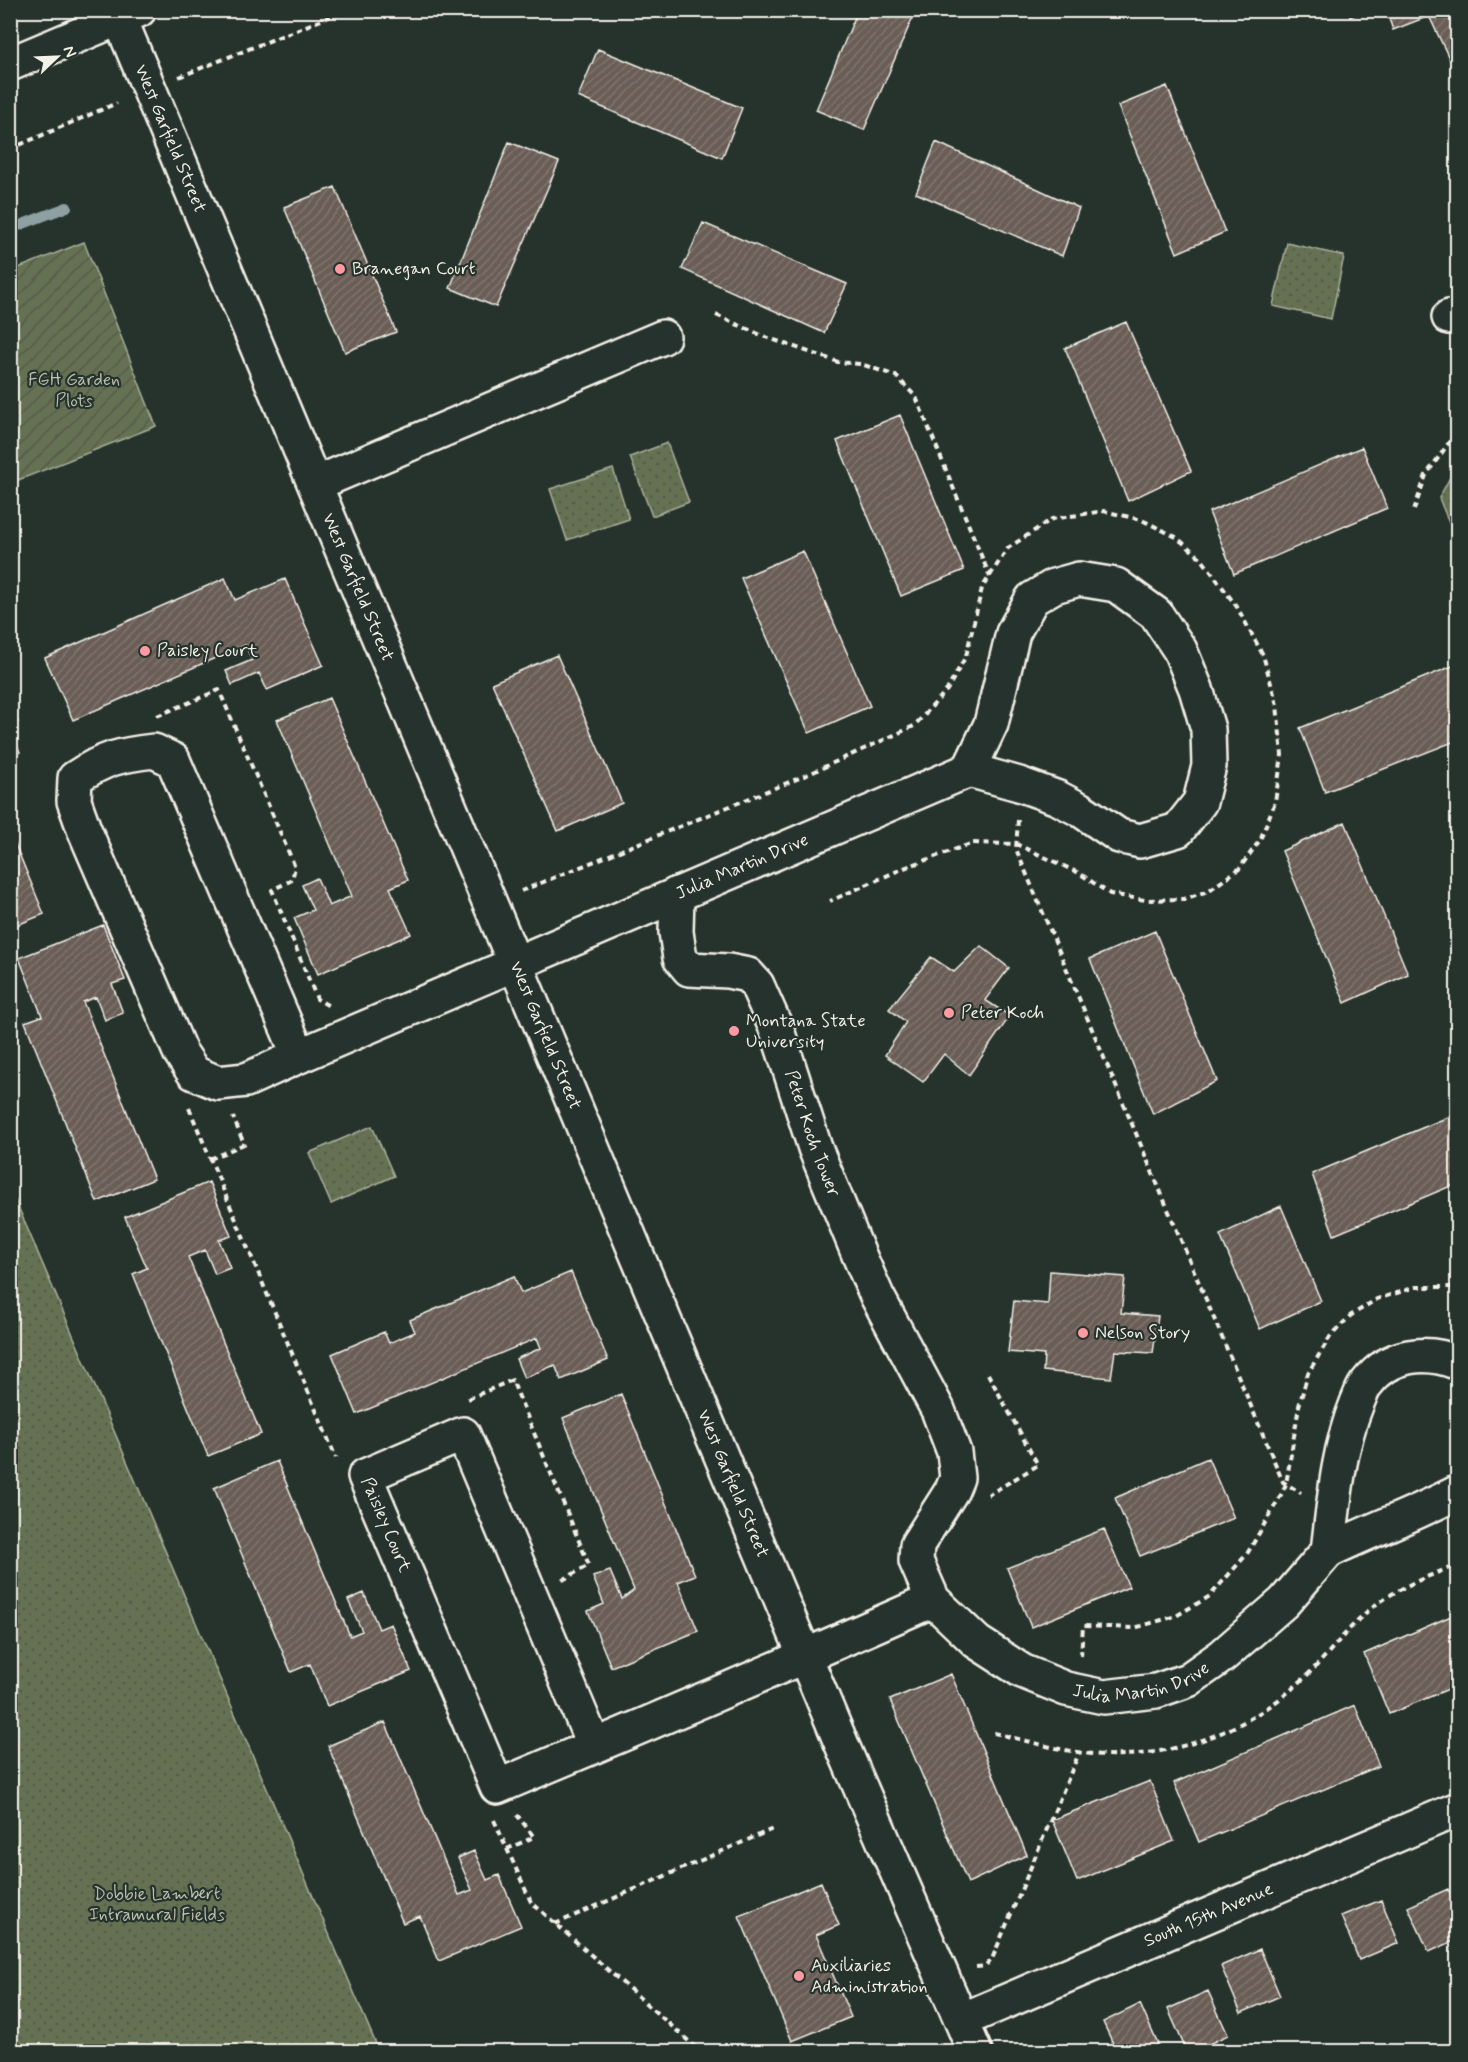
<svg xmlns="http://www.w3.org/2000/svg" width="1468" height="2062" viewBox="0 0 1468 2062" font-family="Mynerve,sans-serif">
  <defs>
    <pattern id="grass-dots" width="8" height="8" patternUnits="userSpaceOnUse" patternTransform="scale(1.5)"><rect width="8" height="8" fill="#657152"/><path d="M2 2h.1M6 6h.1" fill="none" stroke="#565a4b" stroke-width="1.8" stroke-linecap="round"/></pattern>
    <pattern id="garden-furrows" width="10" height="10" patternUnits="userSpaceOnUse" patternTransform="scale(1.5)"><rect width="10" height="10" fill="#657152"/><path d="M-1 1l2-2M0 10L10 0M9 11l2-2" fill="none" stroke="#565a4b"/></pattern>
    <pattern id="building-hatch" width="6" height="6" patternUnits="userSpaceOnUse" patternTransform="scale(1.5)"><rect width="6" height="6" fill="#695d57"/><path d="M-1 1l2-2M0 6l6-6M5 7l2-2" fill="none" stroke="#7f756f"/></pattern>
  </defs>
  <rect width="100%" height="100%" fill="#26332d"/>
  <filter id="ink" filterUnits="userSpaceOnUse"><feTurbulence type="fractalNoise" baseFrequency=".0167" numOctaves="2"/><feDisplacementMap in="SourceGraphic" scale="12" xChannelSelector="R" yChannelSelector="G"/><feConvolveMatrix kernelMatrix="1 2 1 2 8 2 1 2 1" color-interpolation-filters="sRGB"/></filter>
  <g filter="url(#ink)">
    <!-- grass -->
    <path fill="url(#grass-dots)" stroke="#acb19d" stroke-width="1.5" d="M1287,243L1344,256L1331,319L1273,306Z
      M667,443L689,502L652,516L630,457Z
      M1457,464V543L1439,498Z
      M613,469L629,519L567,540L550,489Z
      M372,1126L394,1176L331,1204L309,1153Z
      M11,1190L379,2051H11Z"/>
    <!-- garden -->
    <path fill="url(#garden-furrows)" stroke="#acb19d" stroke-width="1.5" d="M84,242L156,426L11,483V271Z"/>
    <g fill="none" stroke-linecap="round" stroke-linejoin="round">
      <!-- stream -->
      <path stroke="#8fa0a2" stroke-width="10" d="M10,229L67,207"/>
    </g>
    <!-- building -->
    <path fill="url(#building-hatch)" stroke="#f4f1e8" stroke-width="1.5" d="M858,10H916L864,130L816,110Z
      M1347,10H1367L1350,17Z
      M1386,10H1458V77L1429,16L1393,30Z
      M598,49L742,108L722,158L578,97Z
      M1167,86L1225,232L1177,253L1118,106Z
      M509,142L559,162L496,307L450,288Z
      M936,142L1079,208L1062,256L916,193Z
      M335,187L396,332L345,352L284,207Z
      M703,223L847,284L824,333L682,269Z
      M1126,322L1191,471L1128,501L1065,348Z
      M900,415L964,570L901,596L837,441Z
      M1362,447L1387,508L1234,574L1209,512Z
      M803,551L870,706L809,733L741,578Z
      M225,578L235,600L285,579L323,665L267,690L259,673L232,685L226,671L252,660L245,645L73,720L45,658Z
      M557,655L622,803L558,831L492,683Z
      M1455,665L1458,672V740L1325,792L1300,728Z
      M329,698L408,880L390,888L411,934L318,974L294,918L313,910L302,885L317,878L329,906L352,896L277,720Z
      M10,704L18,722L10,725Z
      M10,729L20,752L10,756Z
      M1345,822L1408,974L1345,1003L1282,851Z
      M10,832L44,914L10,928Z
      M103,925L125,980L112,984L123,1013L105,1020L96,997L83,1002L154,1179L97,1202L25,1022L42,1016L19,958Z
      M1155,931L1217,1081L1153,1114L1090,959Z
      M981,946L1009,968L985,1000L1010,1016L969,1075L944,1054L923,1082L885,1055L906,1022L889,1009L931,957L954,972Z
      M1458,1113V1183L1334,1235L1312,1174Z
      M209,1182L231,1236L219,1240L230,1268L215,1274L205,1250L188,1257L261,1434L208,1456L133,1274L147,1268L125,1217Z
      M1281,1206L1321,1301L1260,1329L1220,1235Z
      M1050,1271L1125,1277L1121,1313L1158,1316L1153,1353L1115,1351L1111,1378L1043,1371L1044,1355L1008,1352L1014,1301L1048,1304Z
      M571,1272L608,1360L561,1380L555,1365L524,1378L516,1359L541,1348L537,1338L357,1414L332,1354L384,1332L389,1343L415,1332L410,1320L514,1276L521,1293Z
      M621,1394L695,1575L678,1582L698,1631L611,1667L588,1611L604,1604L593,1577L610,1571L622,1599L634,1590L563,1418Z
      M1208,1458L1234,1518L1140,1556L1115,1498Z
      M277,1461L350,1636L362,1631L348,1600L364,1593L379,1629L391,1624L411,1671L327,1706L310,1664L291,1672L214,1488Z
      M1104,1529L1129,1587L1031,1627L1007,1568Z
      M1458,1613V1685L1389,1714L1364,1654Z
      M951,1674L1027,1855L968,1883L890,1700Z
      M1355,1705L1379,1766L1199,1842L1174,1783Z
      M385,1722L459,1895L472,1890L458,1858L474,1851L487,1880L499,1875L521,1926L439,1961L420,1916L403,1923L328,1746Z
      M1150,1781L1174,1841L1077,1881L1052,1820Z
      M821,1882L839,1925L816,1935L851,2017L792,2041L739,1916Z
      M1448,1889L1458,1908V1939L1429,1952L1408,1907Z
      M1381,1900L1399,1943L1359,1960L1341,1916Z
      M1260,1949L1280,1996L1241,2013L1221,1966Z
      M1208,1991L1228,2035L1192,2052H1187L1168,2009Z
      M1140,2004L1160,2049L1154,2052H1117L1103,2022Z"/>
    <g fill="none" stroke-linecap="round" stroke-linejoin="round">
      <defs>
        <g id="minor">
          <path id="s1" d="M120,19L842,1745L975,2052"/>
          <path d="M1449,317L1458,315"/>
          <path d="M315,484L663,337"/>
          <path d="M1079,579L1116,585L1156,614L1180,650L1196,689L1208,729L1209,766L1200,802L1178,830L1140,841L1119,836L1081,810L1058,798L1019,784L969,770L991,724L1013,633L1032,599L1054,586Z"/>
          <path d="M154,751L173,760L299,1056L246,1080L218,1083L194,1073L180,1052L84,829L74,801L75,778C105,758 120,755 154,751Z"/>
          <path id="s2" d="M677,894L676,932L680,958L689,969L728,971L748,975L757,985L777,1030L815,1148L859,1255L877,1296L938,1410L954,1452L957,1478L952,1490L917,1545L916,1561L933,1600L977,1642L1022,1671L1066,1689L1104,1697L1156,1691L1188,1680L1222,1656L1284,1602L1328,1551"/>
          <path id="s3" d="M299,1056L969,770"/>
          <path d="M1458,1363C1426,1349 1389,1354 1367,1383C1362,1388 1360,1397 1357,1403C1338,1450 1334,1502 1328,1551C1371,1530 1416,1514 1458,1492"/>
          <path id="s4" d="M594,1746L463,1434L365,1476L497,1787C643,1726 788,1664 933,1600"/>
          <path id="s5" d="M962,2020L1458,1809"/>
        </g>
        <path id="secondary" d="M10,64L139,10"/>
      </defs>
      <!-- minor casing -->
      <use href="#minor" stroke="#f4f1e8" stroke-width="38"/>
      <!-- secondary casing -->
      <use href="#secondary" stroke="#f4f1e8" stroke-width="38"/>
      <!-- path -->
      <path stroke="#f4f1e8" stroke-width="4" stroke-dasharray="6 4.5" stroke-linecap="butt" d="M179,77L346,10
        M10,149L117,103
        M716,315L763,336L838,362L861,364L896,376L916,397L990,577
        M1414,510L1426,475L1458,430
        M157,716L219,690L295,867L292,880L272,890L317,999L329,1006
        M1018,820L1016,849L1283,1482L1301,1493
        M521,891L809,774L914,726L947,690L966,656L982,588L1008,548L1052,519L1104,511L1142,520L1176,537L1201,558L1237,607L1263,655L1277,705L1282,755L1275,802L1260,840L1239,869L1208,891L1184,899L1145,900L1110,894L1079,873L1016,844L973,843L904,868L830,901
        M189,1108L336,1458
        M210,1159L244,1144L233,1117
        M988,1374L1038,1465L988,1495
        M468,1399L512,1380L589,1565L561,1581
        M1081,1656L1083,1626L1134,1628L1176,1616L1210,1596L1247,1554L1280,1497L1286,1484L1299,1406L1308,1373L1330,1337L1350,1316L1377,1299L1416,1287H1458
        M994,1733C1021,1739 1049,1748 1078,1752C1151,1765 1238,1737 1293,1688C1316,1669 1335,1644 1356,1622C1383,1594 1421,1578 1458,1565
        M494,1820L531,1902L701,2052
        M507,1849L534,1837L517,1815
        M555,1924L775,1828
        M976,1967L986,1966L992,1959L1079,1753"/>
      <!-- minor -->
      <use href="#minor" stroke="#26332d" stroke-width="33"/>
      <!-- secondary -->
      <use href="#secondary" stroke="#26332d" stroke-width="33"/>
    </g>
  </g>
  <!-- markers -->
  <g fill="#ff9aa2" stroke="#26332d" stroke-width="2">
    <circle cx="340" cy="269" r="6"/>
    <circle cx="145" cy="651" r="6"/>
    <circle cx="949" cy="1013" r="6"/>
    <circle cx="734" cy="1031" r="6"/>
    <circle cx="1083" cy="1333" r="6"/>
    <circle cx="799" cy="1976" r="6"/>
  </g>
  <g text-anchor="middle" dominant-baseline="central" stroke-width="4.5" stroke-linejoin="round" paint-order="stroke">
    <!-- street labels -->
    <g font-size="18" fill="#f4f1e8" stroke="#26332d">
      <text stroke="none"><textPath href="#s1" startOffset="130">West Garfield Street</textPath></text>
      <text stroke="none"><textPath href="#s1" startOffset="616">West Garfield Street</textPath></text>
      <text stroke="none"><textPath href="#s3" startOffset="482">Julia Martin Drive</textPath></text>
      <text stroke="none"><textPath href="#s1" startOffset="1102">West Garfield Street</textPath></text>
      <text stroke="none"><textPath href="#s2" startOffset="310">Peter Koch Tower</textPath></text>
      <text stroke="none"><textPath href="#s1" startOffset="1588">West Garfield Street</textPath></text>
      <text stroke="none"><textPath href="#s4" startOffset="498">Paisley Court</textPath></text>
      <text stroke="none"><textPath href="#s2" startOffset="1062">Julia Martin Drive</textPath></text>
      <text stroke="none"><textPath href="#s5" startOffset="268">South 15th Avenue</textPath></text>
    </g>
    <!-- poi labels -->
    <g font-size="18" fill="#f4f1e8" stroke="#26332d" text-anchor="start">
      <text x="352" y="269">Branegan Court</text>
      <text x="157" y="651">Paisley Court</text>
      <text x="961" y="1013">Peter Koch</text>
      <text x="746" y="1021">Montana State<tspan x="746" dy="21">University</tspan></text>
      <text x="1095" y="1333">Nelson Story</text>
      <text x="811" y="1966">Auxiliaries<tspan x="811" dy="21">Administration</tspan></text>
    </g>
    <!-- park labels -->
    <g font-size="18" fill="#bbbeac" stroke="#26332d">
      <text x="74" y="380">FGH Garden<tspan x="74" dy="21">Plots</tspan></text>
      <text x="157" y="1894">Dobbie Lambert<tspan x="157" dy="21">Intramural Fields</tspan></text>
    </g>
  </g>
  <!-- margin -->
  <rect width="1468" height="2062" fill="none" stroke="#26332d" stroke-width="36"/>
  <rect x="18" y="18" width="1432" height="2026" fill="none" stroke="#f4f1e8" stroke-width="2" filter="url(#ink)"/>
  <!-- north arrow -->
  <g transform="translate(57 57) rotate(67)" stroke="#26332d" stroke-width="4.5" paint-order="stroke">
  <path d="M0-4.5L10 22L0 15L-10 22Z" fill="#f4f1e8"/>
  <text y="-9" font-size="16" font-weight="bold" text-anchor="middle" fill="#f4f1e8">N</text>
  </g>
</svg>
